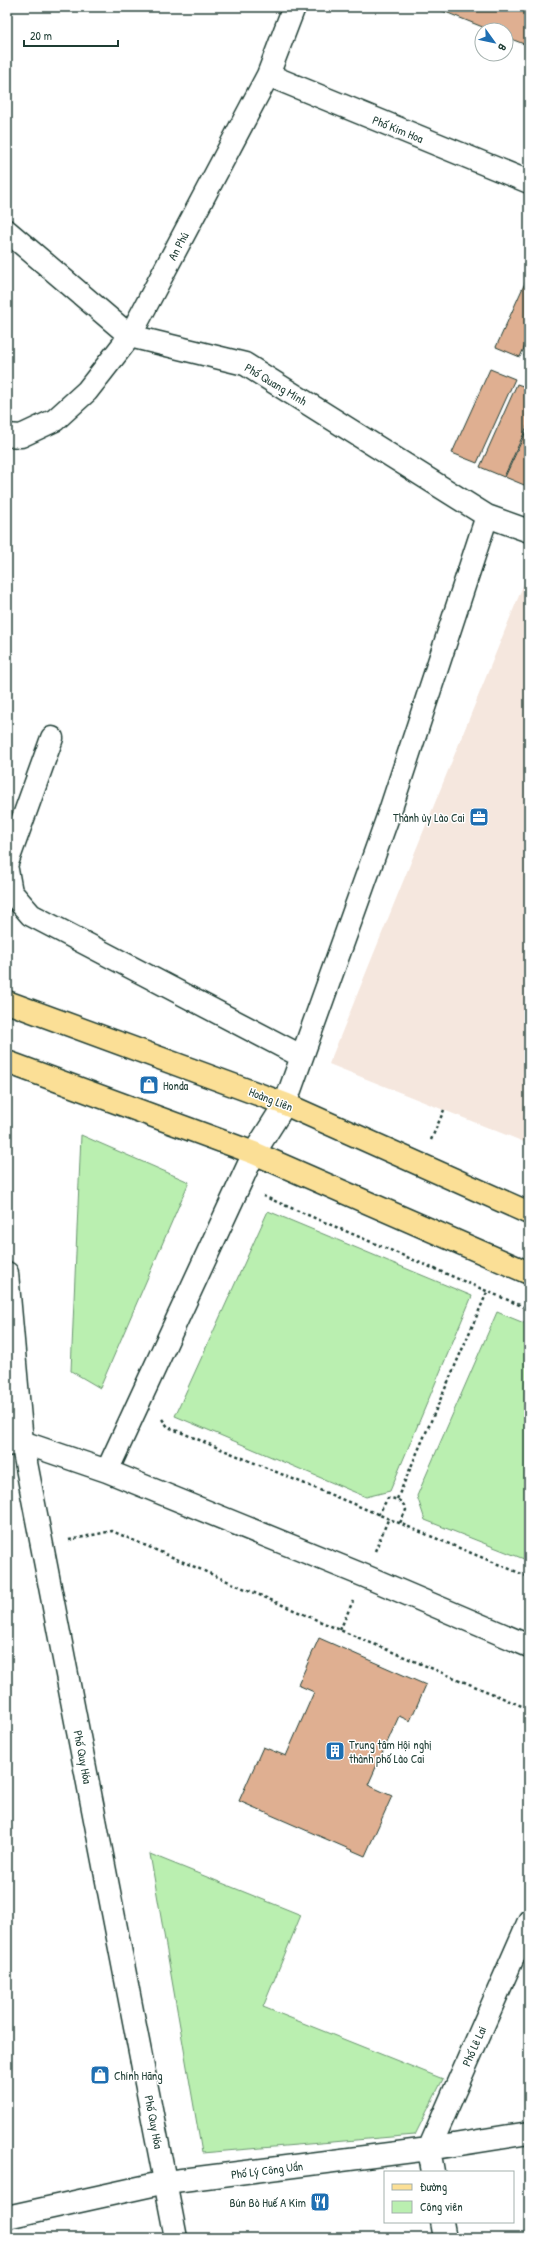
<svg xmlns="http://www.w3.org/2000/svg" width="536" height="2245" viewBox="0 0 536 2245" font-family="'Patrick Hand',sans-serif">
  <rect width="100%" height="100%" fill="#fff"/>
  <filter id="ink" filterUnits="userSpaceOnUse"><feTurbulence type="fractalNoise" baseFrequency=".025" numOctaves="2"/><feDisplacementMap in="SourceGraphic" scale="8" xChannelSelector="R" yChannelSelector="G"/><feConvolveMatrix kernelMatrix="1 2 1 2 8 2 1 2 1" color-interpolation-filters="sRGB"/></filter>
  <g filter="url(#ink)">
    <!-- built -->
    <path fill="#f5e7de" d="M529,571V1144L329,1064Z"/>
    <!-- green -->
    <path fill="#baefb0" stroke="#6c9672" d="M81,1135L189,1182L100,1388L71,1371Z
      M268,1211L472,1296L390,1491L366,1497L175,1416Z
      M497,1312L529,1325V1561L425,1520L417,1496Z
      M150,1854L301,1915L263,2007L443,2079L415,2135L202,2153Z"/>
    <!-- building -->
    <path fill="#dfaf91" stroke="#1f3d34" d="M433,7H529V46L506,37V30H490Z
      M529,274V337L520,357L496,347Z
      M529,346V358L524,356Z
      M490,369L515,379L477,463L452,453Z
      M517,384L529,388V422L504,477L480,467Z
      M529,425V487L505,477Z
      M319,1638L426,1685L410,1721L399,1716L368,1785L392,1796L365,1856L239,1801L263,1747L286,1756L314,1692L298,1685Z"/>
    <g fill="none" stroke-linecap="round" stroke-linejoin="round">
      <defs>
        <path id="minor" d="M268,75L529,182
          M7,231L130,336L245,364L487,516L529,531
          M7,435L21,436L55,420L87,391L130,336L268,75L294,7
          M7,863L52,738
          M7,870L11,892L31,915L301,1056
          M7,1445L22,1442L107,1471L365,1576L529,1646
          M107,1471L254,1153L285,1104L390,811L487,516
          M433,2172L429,2149L529,1921
          M166,2182L429,2149L529,2133
          M442,2222L445,2238"/>
        <path id="tertiary" d="M7,1273L22,1442L176,2238"/>
        <path id="secondary" d="M7,2217L166,2182"/>
        <path id="primary" d="M7,1002L285,1104L529,1213
          M7,1062L254,1153L529,1273"/>
      </defs>
      <!-- minor casing -->
      <use href="#minor" stroke="#1f3d34" stroke-width="25"/>
      <!-- tertiary casing -->
      <use href="#tertiary" stroke="#1f3d34" stroke-width="25"/>
      <!-- secondary casing -->
      <use href="#secondary" stroke="#1f3d34" stroke-width="25"/>
      <!-- primary casing -->
      <use href="#primary" stroke="#1f3d34" stroke-width="25"/>
      <!-- path -->
      <path stroke="#1f3d34" stroke-width="2.5" stroke-dasharray="3 3" stroke-linecap="butt" d="M431,1140L444,1110
        M263,1196L529,1309
        M162,1419L168,1427L529,1577
        M397,1499L488,1290
        M378,1515L388,1498C398,1499 403,1501 406,1510L399,1525
        M69,1540L112,1531L340,1630L529,1709
        M375,1551L388,1520
        M340,1630L353,1601"/>
      <!-- minor -->
      <use href="#minor" stroke="#fff" stroke-width="22"/>
      <!-- tertiary -->
      <use href="#tertiary" stroke="#fff" stroke-width="22"/>
      <!-- secondary -->
      <use href="#secondary" stroke="#fff" stroke-width="22"/>
      <!-- primary -->
      <use href="#primary" stroke="#fbdf96" stroke-width="22"/>
    </g>
  </g>
  <!-- icons -->
  <defs>
    <symbol id="office-square" viewBox="-11 -11 22 22"><rect x="-9" y="-9" width="18" height="18" rx="4" fill="#1f6fb2" stroke="#fff"/><path d="M-6-3h4V-5.5h4V-3h4V5H-6ZM-1-4.5V-3h2v-1.5ZM-6 0V1H6V0Z" fill="#fff"/></symbol>
    <symbol id="shop-square" viewBox="-11 -11 22 22"><rect x="-9" y="-9" width="18" height="18" rx="4" fill="#1f6fb2" stroke="#fff"/><path d="M-5-2.5h2.3a2.7 3.5 0 0 1 5.4 0H5L5.5 6h-11ZM-1.5-2.5h3a1.5 2.3 0 0 0-3 0Z" fill="#fff"/></symbol>
    <symbol id="building-square" viewBox="-11 -11 22 22"><rect x="-9" y="-9" width="18" height="18" rx="4" fill="#1f6fb2" stroke="#fff"/><path d="M-4-6H4V6H1V3H-1V6H-4ZM-2.5-4.3h1.7v1.8h-1.7ZM.8-4.3h1.7v1.8H.8ZM-2.5-1h1.7V.8h-1.7ZM.8-1h1.7V.8H.8Z" fill="#fff"/></symbol>
    <symbol id="restaurant-square" viewBox="-11 -11 22 22"><rect x="-9" y="-9" width="18" height="18" rx="4" fill="#1f6fb2" stroke="#fff"/><path d="M-5-6h1v4h1v-4h1v4h1v-4h1v5L-1.5 .5V6h-2V.5L-5-1ZM5-6V6H3V1.5H1.5Q1.5-4 5-6Z" fill="#fff"/></symbol>
  </defs>
  <g fill-rule="evenodd">
    <use href="#office-square" x="468" y="806" width="22" height="22"/>
    <use href="#shop-square" x="138" y="1074" width="22" height="22"/>
    <use href="#building-square" x="324" y="1740" width="22" height="22"/>
    <use href="#shop-square" x="89" y="2064" width="22" height="22"/>
    <use href="#restaurant-square" x="309" y="2191" width="22" height="22"/>
  </g>
  <g text-anchor="middle" dominant-baseline="central" stroke-width="3" stroke-linejoin="round" paint-order="stroke">
    <!-- street labels -->
    <g font-size="12" fill="#1f3d34" stroke="#fff">
      <text transform="translate(398 129) rotate(22)">Phố Kim Hoa</text>
      <text transform="translate(178 246) rotate(-62)">An Phú</text>
      <text transform="translate(276 384) rotate(31)">Phố Quang Minh</text>
      <text transform="translate(271 1099) rotate(21)">Hoàng Liên</text>
      <text transform="translate(83 1757) rotate(79)">Phố Quy Hóa</text>
      <text transform="translate(474 2046) rotate(-66)">Phố Lê Lai</text>
      <text transform="translate(154 2122) rotate(79)">Phố Quy Hóa</text>
      <text transform="translate(267 2170) rotate(-7)">Phố Lý Công Uẩn</text>
    </g>
    <!-- poi labels -->
    <g font-size="12" fill="#1f3d34" stroke="#fff" text-anchor="start">
      <text x="465" y="817" text-anchor="end">Thành ủy Lào Cai</text>
      <text x="163" y="1085">Honda</text>
      <text x="349" y="1744">Trung tâm Hội nghị<tspan x="349" dy="14">thành phố Lào Cai</tspan></text>
      <text x="114" y="2075">Chính Hãng</text>
      <text x="306" y="2202" text-anchor="end">Bún Bò Huế A Kim</text>
    </g>
  </g>
  <!-- margin -->
  <rect width="536" height="2245" fill="none" stroke="#fff" stroke-width="24"/>
  <rect x="12" y="12" width="512" height="2221" fill="none" stroke="#1f3d34" stroke-width="1.5" filter="url(#ink)"/>
  <!-- legend -->
  <rect x="384" y="2171" width="130" height="52" fill="#ffffff" stroke="#a5b1ae"/>
  <rect x="392" y="2184" width="20" height="6" fill="#fbdf96" stroke="#a5b1ae"/>
  <text x="420" y="2191" font-size="12" fill="#1f3d34">Đường</text>
  <rect x="392" y="2201" width="20" height="12" fill="#baefb0" stroke="#a5b1ae"/>
  <text x="420" y="2211" font-size="12" fill="#1f3d34">Công viên</text>
  <!-- north arrow -->
  <g transform="translate(494 42) rotate(123)"><circle r="19" fill="#ffffff" stroke="#a5b1ae"/>
  <path d="M0-3L7 15L0 10L-7 15Z" fill="#1f6fb2"/>
  <text y="-6" font-size="11" font-weight="bold" text-anchor="middle" fill="#1f3d34">B</text>
  </g>
  <!-- scale -->
  <path d="M24 40v6h94v-6" fill="none" stroke="#1f3d34" stroke-width="2"/>
  <text x="30" y="40" font-size="12" fill="#1f3d34" stroke="#ffffff" stroke-width="3" paint-order="stroke">20 m</text>
</svg>
